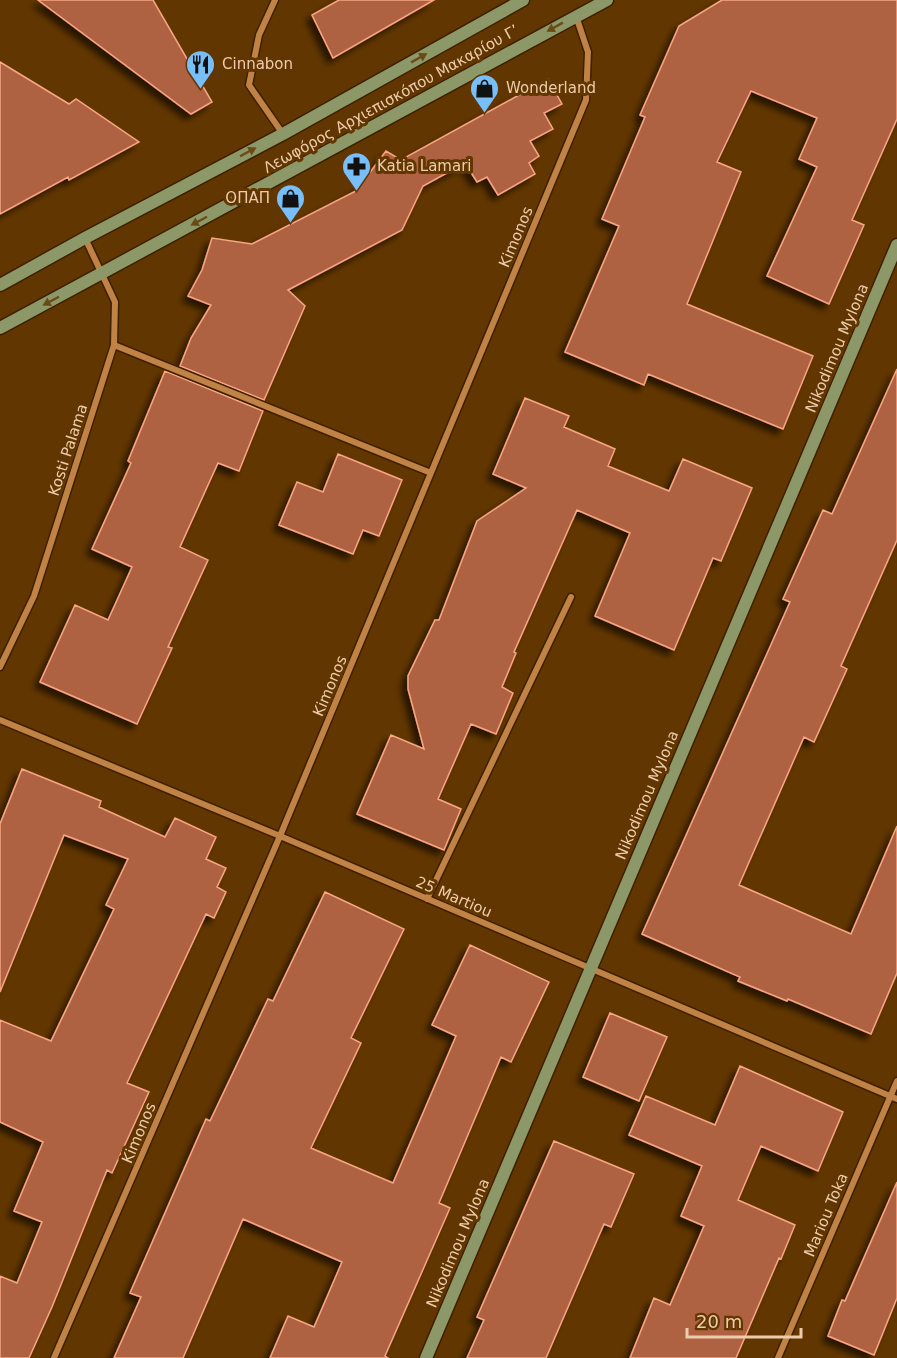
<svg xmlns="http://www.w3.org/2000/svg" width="897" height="1358" viewBox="0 0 897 1358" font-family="'DejaVu Sans',sans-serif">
  <defs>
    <filter id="shadow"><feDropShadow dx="-5.5" dy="5.5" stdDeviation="3" flood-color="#0009"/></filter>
  </defs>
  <rect width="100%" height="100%" fill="#623600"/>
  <!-- building -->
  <path fill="#ae6242" stroke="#f9a684" stroke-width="1.5" filter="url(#shadow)" d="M38,0H153L212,102L191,114Z
    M339,0H434L333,58L312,15Z
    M722,0H897V119L852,220L864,225L829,304L767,276L817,167L799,159L817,118L751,91L717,162L741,172L687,304L813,356L783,429L648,374L644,385L565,352L619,226L602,219L645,117L640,115L679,26Z
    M0,62L69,104L76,99L139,142L69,180L68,177L0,214Z
    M548,79L562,104L544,113L553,129L530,141L539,156L529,163L535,174L498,195L487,177L477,182L465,163L423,186L402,230L288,290L305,306L264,400L180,366L191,338L211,305L188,296L202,270L212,238L252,244L356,191L386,151L401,160Z
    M897,369V540L841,666L847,669L814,742L804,737L739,885L851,934L897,826V973L871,1034L788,999L787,1001L738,981L740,977L642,934L790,602L783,599L823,510L832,514Z
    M165,371L263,411L239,471L218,463L180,547L208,560L168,647L172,648L137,724L40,682L75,605L108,620L132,567L92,549L131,463L128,461Z
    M525,398L569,416L564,427L615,449L608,466L669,491L683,459L752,488L721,561L713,558L674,650L595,616L630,533L577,510L514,652L516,653L502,687L513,693L496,734L471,724L438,799L461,809L444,850L357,814L391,735L424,749L408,689V676L435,620H439L477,521L526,488L493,474Z
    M338,454L402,480L379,536L363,530L353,554L279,525L297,482L323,492Z
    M22,769L101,801L99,807L165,837L175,818L216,837L206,859L226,868L217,887L226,892L214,918L206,914L127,1083L149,1092L112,1173L107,1170L52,1307L29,1358H0V1276L17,1283L42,1222L14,1211L43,1142L0,1122V1020L51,1041L114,909L106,905L128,859L64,835L0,992V824Z
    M325,892L404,929L351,1038L361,1043L311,1148L393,1183L456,1036L432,1025L470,945L549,982L511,1062L501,1057L439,1203L450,1208L385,1356L388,1358H270L288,1316L314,1327L342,1262L243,1219L183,1358H114L141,1297L130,1293L206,1119L210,1121L268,999L273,1001Z
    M610,1013L667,1037L639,1101L583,1077Z
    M740,1066L843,1112L818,1171L761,1146L738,1200L795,1225L781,1259L779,1258L736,1358H630L654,1298L670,1305L704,1226L681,1216L702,1166L629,1135L646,1096L715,1125Z
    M554,1141L634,1174L611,1227L604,1224L546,1358H467L484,1320L477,1317Z
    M897,1182V1298L874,1355L828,1336L842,1300L845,1301Z"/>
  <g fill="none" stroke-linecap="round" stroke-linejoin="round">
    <defs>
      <path id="street" d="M275,0L259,35L249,85L283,134
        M114,345L431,473
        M0,667L34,596L114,345L115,302L85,238
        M0,720L280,836L897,1099
        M427,899L571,597
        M54,1358L280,836L586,100L588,52L576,16
        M778,1358L897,1081"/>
      <path id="secondary" d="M0,285L85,238L283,134L523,0
        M0,328L607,0
        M426,1358L897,245"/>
    </defs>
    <!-- street casing -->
    <use href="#street" stroke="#3e2000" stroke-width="9"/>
    <!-- secondary casing -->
    <use href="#secondary" stroke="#3e2000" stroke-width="15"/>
    <!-- street -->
    <use href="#street" stroke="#c08245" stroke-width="6"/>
    <!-- secondary -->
    <use href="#secondary" stroke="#8d9868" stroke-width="12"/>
  </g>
  <!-- one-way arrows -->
  <defs><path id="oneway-solid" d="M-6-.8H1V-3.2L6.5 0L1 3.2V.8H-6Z" transform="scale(1.5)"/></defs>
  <g fill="#6b4a15">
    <use href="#oneway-solid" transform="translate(555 27) rotate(151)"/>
    <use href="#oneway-solid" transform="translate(419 58) rotate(-29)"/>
    <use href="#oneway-solid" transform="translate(248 152) rotate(-28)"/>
    <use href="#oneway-solid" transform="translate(199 221) rotate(152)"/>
    <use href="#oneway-solid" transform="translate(51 301) rotate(152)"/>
  </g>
  <!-- icons -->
  <defs>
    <symbol id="restaurant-pin" viewBox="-11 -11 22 30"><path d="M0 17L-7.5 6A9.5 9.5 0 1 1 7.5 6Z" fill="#78bff7" stroke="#623600"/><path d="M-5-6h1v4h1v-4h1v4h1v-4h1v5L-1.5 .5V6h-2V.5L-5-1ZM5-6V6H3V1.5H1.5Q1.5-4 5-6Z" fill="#111"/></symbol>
    <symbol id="shop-pin" viewBox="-11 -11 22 30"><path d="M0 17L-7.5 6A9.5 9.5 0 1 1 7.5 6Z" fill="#78bff7" stroke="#623600"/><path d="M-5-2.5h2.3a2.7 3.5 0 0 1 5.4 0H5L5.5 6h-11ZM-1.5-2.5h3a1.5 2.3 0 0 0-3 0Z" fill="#111"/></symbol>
    <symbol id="pharmacy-pin" viewBox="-11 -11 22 30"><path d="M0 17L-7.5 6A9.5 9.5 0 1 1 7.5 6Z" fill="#78bff7" stroke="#623600"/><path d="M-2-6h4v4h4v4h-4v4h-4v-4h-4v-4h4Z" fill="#111"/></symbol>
  </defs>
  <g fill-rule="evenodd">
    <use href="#restaurant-pin" x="184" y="48" width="33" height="45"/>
    <use href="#shop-pin" x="468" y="72" width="33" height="45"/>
    <use href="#pharmacy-pin" x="340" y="150" width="33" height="45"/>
    <use href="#shop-pin" x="274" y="182" width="33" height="45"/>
  </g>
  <g text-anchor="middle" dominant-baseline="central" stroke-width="6" stroke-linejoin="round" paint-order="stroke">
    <!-- poi labels -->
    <g font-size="15" fill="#edccae" stroke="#623600" text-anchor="start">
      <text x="222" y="64">Cinnabon</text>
      <text x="506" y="88">Wonderland</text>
      <text x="377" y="166">Katia Lamari</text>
      <text x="270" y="198" text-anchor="end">ΟΠΑΠ</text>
    </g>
    <!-- street labels -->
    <g font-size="15" fill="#edccae" stroke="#623600">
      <text transform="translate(391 99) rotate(-29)">Λεωφόρος Αρχιεπισκόπου Μακαρίου Γ’</text>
      <text transform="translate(516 237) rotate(-67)">Kimonos</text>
      <text transform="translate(837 348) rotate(-67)">Nikodimou Mylona</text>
      <text transform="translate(68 450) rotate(-72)">Kosti Palama</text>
      <text transform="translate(330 686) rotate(-67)">Kimonos</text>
      <text transform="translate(647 795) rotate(-67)">Nikodimou Mylona</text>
      <text transform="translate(454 897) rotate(23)">25 Martiou</text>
      <text transform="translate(139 1133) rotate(-67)">Kimonos</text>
      <text transform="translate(826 1215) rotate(-67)">Mariou Toka</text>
      <text transform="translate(458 1243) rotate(-67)">Nikodimou Mylona</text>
    </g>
  </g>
  <!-- scale -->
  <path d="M687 1328v9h114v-9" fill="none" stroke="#edccae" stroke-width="3"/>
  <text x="696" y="1328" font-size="18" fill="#edccae" stroke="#623600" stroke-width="4.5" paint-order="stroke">20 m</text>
</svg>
